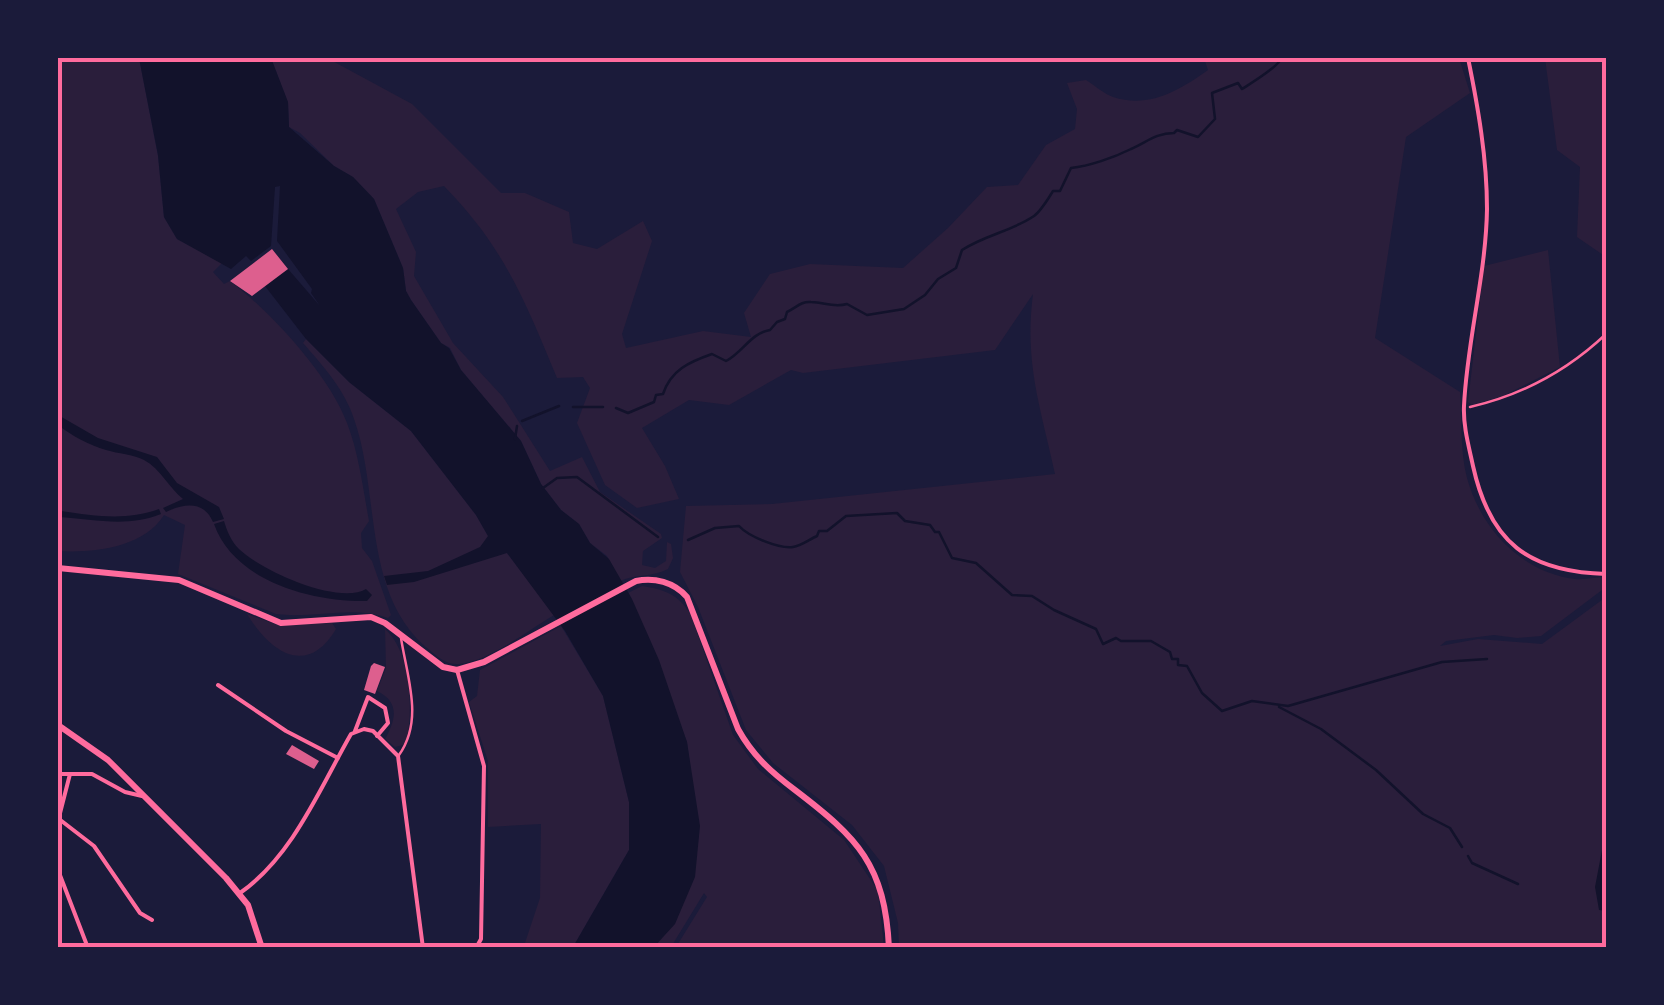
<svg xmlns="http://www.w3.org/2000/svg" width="1664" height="1005" viewBox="0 0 1664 1005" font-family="Arial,sans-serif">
  <rect width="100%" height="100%" fill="#1b1b3a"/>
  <!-- green -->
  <path fill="#2a1e3b" d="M58,58H139L158,156L164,217L177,239L222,263L213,272L224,284L230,281C271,312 329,375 347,423C359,454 363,489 369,521L361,533L362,548L372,561L391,615L388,618C352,605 314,619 276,614L178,574L185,525L164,515C143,548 94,553 58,551Z
    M271,58H327L412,104L501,193H525L569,212L573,243L597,249L643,221L652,241L622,334L626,348L703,331L751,337L744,313L770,274L810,264L903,268L948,228L987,187L1018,185L1046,145L1075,129L1077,109L1067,83L1086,80C1094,85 1104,94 1113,97C1149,109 1180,90 1208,70L1204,58H1459L1470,93L1406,137L1375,338L1460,392C1462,419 1460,452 1467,478C1481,529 1521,572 1575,579C1585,580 1597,577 1606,577V587L1541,636L1517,638L1494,635L1446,641L1440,646L1478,639L1542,644L1606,597V947H899L898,923L884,866L852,825L773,763L746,730L698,607L680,572L686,506L772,504L1055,474C1041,408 1024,364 1033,294L995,350L803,373L791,370L729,405L689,400L642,428L665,466L679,499L637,508L605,485L577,423L590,388L583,377L557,378C525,301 504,247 444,186L418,192L396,209L416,252L414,276L453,343L503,397L550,471L582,457L600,492L661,534L662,538L643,551L642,565L655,568L666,561L667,542L671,544L673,558L668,569C653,577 636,574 620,581L607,556L590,543L579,524L561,510L541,484L521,441L461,370L450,348L441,343L411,300L406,291L403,268L374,199L353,177L334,166L300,133L289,127L288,103Z
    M1545,58H1606V257L1577,237L1580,167L1557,150Z
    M1548,250L1560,367L1503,396L1472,405L1468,402L1484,266Z
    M306,339L349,382L411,431L476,515L488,536L507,553L554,615C529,630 487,662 459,664C449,665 440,659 432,652C361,598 381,495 354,419C345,390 323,366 303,343Z
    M642,586C666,590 678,594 691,615L733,735L758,769L844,840L878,891L884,947H676L707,897L704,893L671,947H654L692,780L687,742L628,593Z
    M247,614L278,625L332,623L336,629C307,678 270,652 247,614Z
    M561,626L603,696L629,802V850L573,947H497L524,946L540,898L541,824L488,827V761L469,702L477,696L480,670Z
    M385,629C411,652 413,707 407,739L403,745L395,747L385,739C396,720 400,702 377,691L386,668Z"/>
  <!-- water -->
  <path fill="#12122b" d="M139,58H271L288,102L289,127L334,166L353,177L374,199L403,268L406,291L411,300L441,343L449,348L461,370L521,441L541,484L561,510L579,524L590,543L609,559L632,599L659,660L687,742L700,826L695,877L675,924L654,947H573L629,850V802L603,696L565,631L507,553L414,582L387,585L384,576L428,571L480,547L488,536L476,515L411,431L349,382L306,339L265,286L288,269L320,306L311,293L312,289L277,241L280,186L275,187L271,246L251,261L246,256L231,269L177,239L164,217L158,155Z
    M58,415L98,438L157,457L177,483L219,507L224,519L213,522C204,501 185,503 166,512L163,508L183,499C168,487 161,469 144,460C132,454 119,454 106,450C89,445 72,436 58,425Z
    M159,509L161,514C126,528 94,519 58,517V512L61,511C96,516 125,521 159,509Z
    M224,521C227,531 231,541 239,549C263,572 339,605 366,589L372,595L367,601C311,602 234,581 214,524Z
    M1606,829V911L1599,910L1595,887Z"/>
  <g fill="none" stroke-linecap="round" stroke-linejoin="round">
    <!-- stream -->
    <path stroke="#12122b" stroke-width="2.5" d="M573,407H603
      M616,408L628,413L654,402L656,395L663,394C671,370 689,362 712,354L726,361C743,352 751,333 770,330L777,322L785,319L787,312C796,308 801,301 811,302C824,302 833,308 847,304L867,315L904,309L925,295L938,279L956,268L962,250C985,235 1012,231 1034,216C1041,211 1048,199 1053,191H1060L1071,168C1089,166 1113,158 1131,149C1147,142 1156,133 1174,133L1177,130L1198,137L1215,119L1212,93L1238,83L1242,89C1253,82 1270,72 1279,62L1276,58
      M522,421L559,406
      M515,439L517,426
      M543,488L557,478L577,477L658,537
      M688,540L715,528L739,526C749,537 780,549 793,547C801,546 810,539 817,536L819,531H827L846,516L897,513L905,521L930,525L935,532H939L952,558L976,563L1012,595L1032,596L1054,610L1096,629L1103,644L1116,638L1121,641H1151L1170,652L1172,659H1178V665L1187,666L1202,693L1222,711L1252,701L1288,706L1442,662L1487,659
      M1279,707L1321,729L1376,770L1423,814L1450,828L1462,847
      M1468,856L1472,863L1518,884"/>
  </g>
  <!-- building -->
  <path fill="#dd5f8e" d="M272,249L288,269L252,296L230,281Z
    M374,663L385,667L375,694L364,690L371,666Z
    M292,745L319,761L314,769L286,754Z"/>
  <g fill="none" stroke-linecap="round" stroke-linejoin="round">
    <!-- path -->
    <path stroke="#ff6b9d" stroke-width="2.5" d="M1470,407C1522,395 1568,370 1606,334"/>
    <!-- pedestrian -->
    <path stroke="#ff6b9d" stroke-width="2.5" d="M399,755C424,720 407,677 401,638"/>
    <!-- minor -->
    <path stroke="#ff6b9d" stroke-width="4" d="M1468,58C1478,107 1487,158 1487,209C1486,275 1467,340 1464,406C1463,426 1469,447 1473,466C1490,543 1529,572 1606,574
      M457,670L484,766L481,939L476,948
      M218,685L286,731L338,758
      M355,731L368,697L385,708L388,723L377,736
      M58,774H92L125,792L142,796
      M59,819L94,846L140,913L152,920
      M58,821L70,774
      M58,870L88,948
      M240,893C293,856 320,788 351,734L364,729L373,731L398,756L423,948"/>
    <!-- secondary -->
    <path stroke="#ff6b9d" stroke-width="6" d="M58,568L179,580L281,623L371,617L385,623L443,667L457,670L484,662L636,581C654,577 674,582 687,597L738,729C753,756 771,772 795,790C858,838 885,865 889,948
      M58,725L108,760L226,878L248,905L262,948"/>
  </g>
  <!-- border -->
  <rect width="1664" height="1005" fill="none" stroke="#1b1b3a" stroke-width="120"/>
  <rect x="60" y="60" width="1544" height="885" fill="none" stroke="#ff6b9d" stroke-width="4"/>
</svg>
